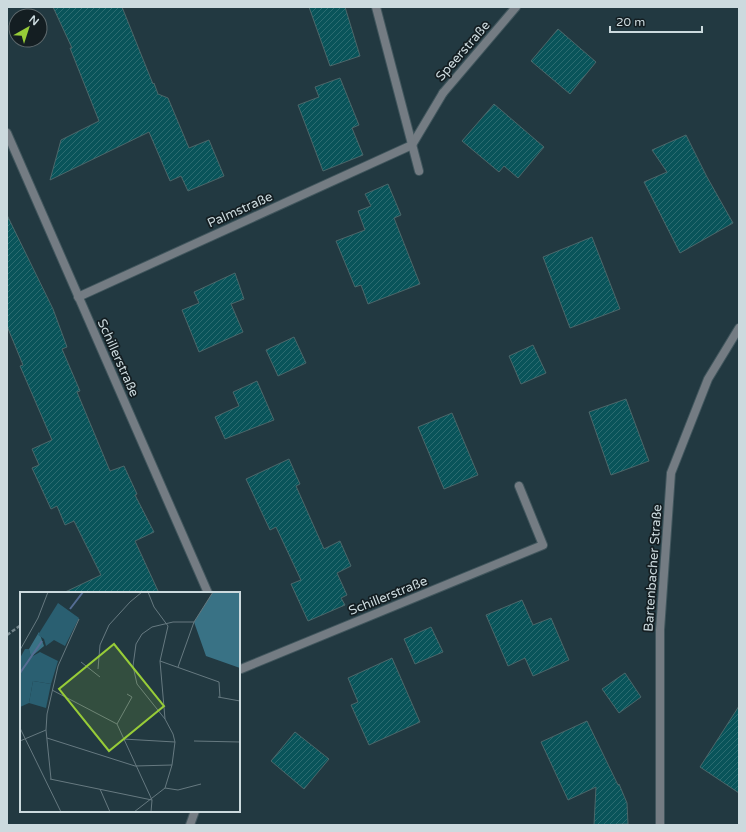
<svg xmlns="http://www.w3.org/2000/svg" width="746" height="832" viewBox="0 0 746 832" font-family="'Varela Round',sans-serif">
  <defs>
    <pattern id="building-hatch" width="6" height="6" patternUnits="userSpaceOnUse"><rect width="6" height="6" fill="#09545a"/><path d="M-1 1l2-2M0 6l6-6M5 7l2-2" fill="none" stroke="#2c6c71"/></pattern>
  </defs>
  <rect width="100%" height="100%" fill="#223941"/>
  <!-- building -->
  <path fill="url(#building-hatch)" stroke="#4c676a" d="M53,7H122L153,84L154,83L158,94L168,98L189,148L209,140L224,176L188,191L181,176L170,181L149,132L50,180L61,140L99,121L70,48H72Z
    M309,7H345L360,56L330,66Z
    M558,29L596,62L570,94L531,61Z
    M340,78L359,125L352,128L363,155L323,171L298,105L319,97L315,87Z
    M494,104L544,147L518,178L504,166L499,172L462,141Z
    M686,135L707,177L733,223L680,253L644,182L667,172L652,150Z
    M388,184L401,215L394,218L420,284L368,304L361,285L355,287L336,241L365,230L358,211L371,206L365,194Z
    M7,215L53,309L67,347L62,349L80,391L77,392L110,471L124,466L137,494L135,495L154,532L135,541L159,593H63L101,575L74,521L65,525L57,506L51,509L32,468L39,465L32,449L52,440L20,366L23,365L7,326Z
    M592,237L620,309L570,328L543,257Z
    M235,273L244,299L231,304L243,332L199,352L182,310L199,303L194,292Z
    M294,337L306,363L278,376L266,350Z
    M533,345L546,373L521,384L509,356Z
    M257,381L274,420L225,439L215,417L239,406L233,392Z
    M626,399L649,461L611,475L589,412Z
    M452,413L478,475L444,489L418,427Z
    M289,459L300,484L296,486L324,549L340,541L351,566L337,573L347,595L341,598L345,605L308,621L291,584L301,580L276,527L270,530L246,479Z
    M522,600L533,625L551,618L569,660L533,676L525,658L508,666L486,615Z
    M431,627L443,652L415,664L404,639Z
    M392,658L420,722L369,745L351,705L358,702L348,678Z
    M625,673L641,697L619,713L602,689Z
    M739,706V793L700,767Z
    M587,721L618,785L619,784L627,803L628,824L594,825L596,787L568,800L541,742Z
    M295,732L329,759L304,789L271,761Z"/>
  <g fill="none" stroke-linecap="round" stroke-linejoin="round">
    <defs>
      <path id="lane" d="M78,297L412,145L443,93"/>
      <path id="street" d="M376,7L419,171
        M443,93L516,7
        M7,133L208,593
        M241,669L543,545L519,486
        M190,825L195,811
        M660,825V630L671,473L708,379L739,328"/>
    </defs>
    <!-- lane casing -->
    <use href="#lane" stroke="#41565d" stroke-width="10"/>
    <!-- street casing -->
    <use href="#street" stroke="#41565d" stroke-width="10"/>
    <!-- path -->
    <path stroke="#73858c" stroke-width="2.5" stroke-dasharray="4 2" stroke-linecap="butt" d="M7,635L21,625"/>
    <!-- lane -->
    <use href="#lane" stroke="#747c83" stroke-width="8"/>
    <!-- street -->
    <use href="#street" stroke="#747c83" stroke-width="8"/>
  </g>
  <g text-anchor="middle" dominant-baseline="central" stroke-width="3.5" stroke-linejoin="round" paint-order="stroke">
    <!-- street labels -->
    <g font-size="13" fill="#ccdade" stroke="#141e22">
      <text transform="translate(463 51) rotate(-49)">Speerstraße</text>
      <text transform="translate(240 210) rotate(-24)">Palmstraße</text>
      <text transform="translate(118 358) rotate(66)">Schillerstraße</text>
      <text transform="translate(653 568) rotate(-86)">Bartenbacher Straße</text>
      <text transform="translate(388 596) rotate(-22)">Schillerstraße</text>
    </g>
  </g>
  <!-- overview -->
  <g transform="translate(20 592)">
    <rect width="220" height="220" fill="#223941"/>
    <path d="M5,57H9L11,65L20,60L38,69L31,92L13,89L9,111L0,115V66Z" fill="#2a5f71"/>
    <path d="M193,0H220V76L186,64L174,30ZM19,40L24,54L11,65L9,57Z" fill="#397285"/>
    <path d="M38,11L59,26L45,54L34,48L26,54L24,47L18,43Z" fill="#2a5f71"/>
    <path d="M13,89L31,92L26,116L9,111Z" fill="#2a5f71"/>
    <path fill="none" stroke="#556d93" stroke-width="2" d="M50,17L63,0M0,81L22,49"/>
    <path fill="none" stroke="#667980" stroke-width="1" d="M128,0L134,15L148,34L140,69L145,127M0,58L18,26L28,0M140,69L199,90L200,106M61,70L80,85M158,75L174,30M78,77L80,53L89,33L110,10L122,0M32,98L97,132L132,208L131,220M198,105L220,109M97,132L112,105L107,102M0,136L41,220M27,146L115,174L152,173M103,147L155,150M0,149L26,138M174,149L220,150M30,187L132,208M31,187L26,138L27,122L38,74L59,27M145,196L158,198L181,192M80,197L90,220M114,220L145,196L152,173L155,150L153,142L145,127L117,92L113,74L116,52L122,42L132,35L153,30H174L193,0"/>
    <path fill="#97cc38" fill-opacity="0.15" stroke="#97cc38" stroke-width="2" d="M94,52L144,114L89,159L39,97Z"/>
    <rect width="220" height="220" fill="none" stroke="#ccdade" stroke-width="2"/>
  </g>
  <!-- border -->
  <rect width="746" height="832" fill="none" stroke="#ccdade" stroke-width="16"/>
  <!-- north arrow -->
  <g transform="translate(28 28) rotate(39)"><circle r="19" fill="#141e22" stroke="#5e696d"/>
  <path d="M0-3L7 15L0 10L-7 15Z" fill="#97cc38"/>
  <text y="-6" font-size="11" font-weight="bold" text-anchor="middle" fill="#ccdade">N</text>
  </g>
  <!-- scale -->
  <path d="M610 26v6h92v-6" fill="none" stroke="#ccdade" stroke-width="2"/>
  <text x="616" y="26" font-size="12" fill="#ccdade" stroke="#141e22" stroke-width="3" paint-order="stroke">20 m</text>
</svg>
